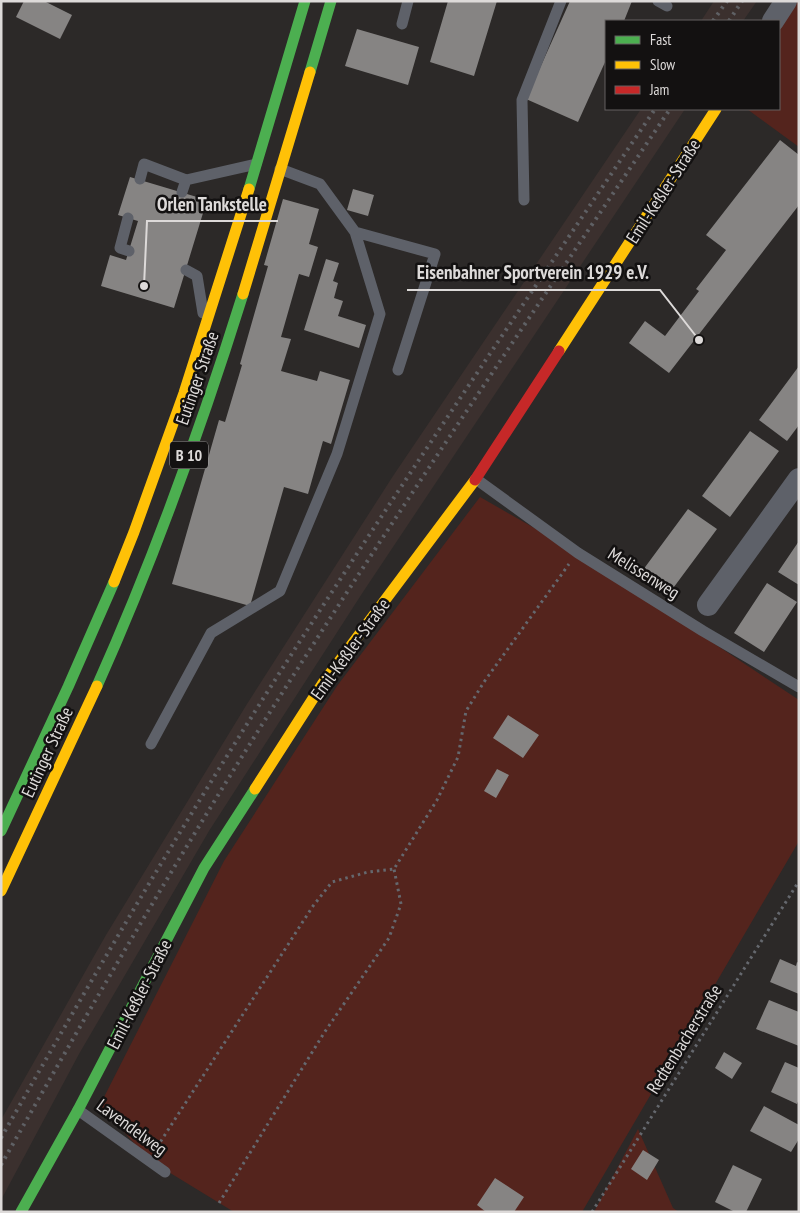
<svg xmlns="http://www.w3.org/2000/svg" width="800" height="1213" viewBox="0 0 800 1213" font-family="'PT Sans Narrow',sans-serif">
  <rect width="100%" height="100%" fill="#2c2928"/>
  <!-- built -->
  <path fill="#3b302e" d="M714,1H757L743,21H701Z
    M641,109H685L363,592L209,831L79,1054L1,1200V1120L106,935L247,704L393,476Z"/>
  <!-- green -->
  <path fill="#54241d" d="M795,1H799V147L747,109H779V23Z
    M480,497L578,553L799,700V841L582,1212H234L149,1160L100,1105L224,861L337,686Z
    M638,1129L673,1208L679,1212H594Z"/>
  <!-- building -->
  <path fill="#868483" d="M24,1H44L72,15L60,39L16,17Z
    M448,1H497L474,76L430,62Z
    M570,1H632L624,21H606V60L578,122L526,99Z
    M357,29L419,47L408,85L345,66Z
    M780,140L799,155V205L669,373L629,343L645,321L665,336L699,291L696,289L726,250L706,235Z
    M130,177L207,200L174,308L101,286L110,255L126,260L138,221L118,215Z
    M353,189L374,195L368,216L347,210Z
    M283,199L319,209L309,244L318,247L309,277L299,274L281,337L291,339L281,371L317,381L320,371L350,380L331,444L323,441L308,494L284,487L250,606L172,584L219,420L225,422L242,365L240,364L268,266L264,265Z
    M326,259L339,263L333,281L338,283L334,298L343,301L338,316L366,325L359,348L304,330Z
    M799,366V425L787,441L759,420Z
    M750,431L779,451L730,517L702,496Z
    M688,509L717,529L668,595L640,574Z
    M799,541V585L778,572Z
    M767,583L797,602L764,652L734,633Z
    M508,715L539,735L523,758L493,738Z
    M497,769L509,775L496,798L484,791Z
    M780,959L796,966L797,962L799,963V994L770,982Z
    M769,1000L799,1012V1046L756,1029Z
    M724,1052L742,1063L732,1079L715,1068Z
    M785,1062L799,1068V1099L797,1104L771,1092Z
    M764,1106L799,1125V1139L791,1152L750,1131Z
    M643,1150L659,1160L647,1180L631,1169Z
    M733,1165L762,1179L746,1212H735L715,1202Z
    M495,1178L524,1197L514,1212H486L477,1205Z"/>
  <g fill="none" stroke-linecap="round" stroke-linejoin="round">
    <!-- path -->
    <path stroke="#65686e" stroke-width="3" stroke-dasharray="2.5 4" stroke-linecap="butt" d="M157,1147L313,906L332,882L368,872L394,869L437,800L458,757L466,711L484,682L569,564
      M219,1203L324,1033L389,938L401,904L394,869
      M592,1212L799,881"/>
    <!-- lane -->
    <path stroke="#5e6169" stroke-width="11" d="M658,1L667,6
      M402,24L408,1
      M140,179L144,164L186,180L256,164
      M182,192L186,180
      M524,200L522,100L561,1
      M128,218L120,248L129,251
      M355,232L435,254L398,370
      M186,270L197,276L203,313
      M476,479L578,553L703,631L799,687
      M151,744L211,633L280,591L337,454L380,314L355,232L320,184L280,169
      M78,1110L165,1172"/>
    <!-- street -->
    <path stroke="#5e6169" stroke-width="22" d="M773,21L786,1
      M708,605L799,479"/>
    <!-- fast -->
    <path stroke="#4caf50" stroke-width="11" d="M310,72L331,1
      M249,189L305,1
      M97,686C154,559 201,428 243,294
      M1,831L68,687L114,582
      M21,1212L78,1110L204,868L255,789"/>
    <!-- slow -->
    <path stroke="#ffc107" stroke-width="11" d="M243,294L310,72
      M559,351L716,109
      M114,582L134,532L184,393L249,189
      M255,789L323,683L475,480
      M1,891L97,686"/>
    <!-- jam -->
    <path stroke="#c62828" stroke-width="11" d="M475,480L559,351"/>
    <!-- rail -->
    <path stroke="#5f6064" stroke-width="4" stroke-dasharray="2.5 5" stroke-linecap="butt" d="M713,21L727,1
      M729,21L742,1
      M1,1138C89,983 179,830 275,680C398,488 527,299 655,109
      M1,1165C92,1004 185,845 284,690C409,494 540,302 670,109"/>
  </g>
  <g text-anchor="middle" dominant-baseline="central" stroke-width="5" stroke-linejoin="round" paint-order="stroke">
    <!-- shield labels -->
    <rect fill="#131111" stroke="#a09e9d" stroke-width="1" x="170" y="441.5" width="38" height="27" rx="4"/>
    <g font-size="16" font-weight="bold" fill="#dddad9">
      <text x="189" y="455">B 10</text>
    </g>
    <!-- street labels -->
    <g font-size="18" fill="#dddad9" stroke="#131111">
      <text transform="translate(663 191) rotate(-57)">Emil-Keßler-Straße</text>
      <text transform="translate(197 378) rotate(-71)">Eutinger Straße</text>
      <text transform="translate(644 573) rotate(32)">Melissenweg</text>
      <text transform="translate(350 649) rotate(-54)">Emil-Keßler-Straße</text>
      <text transform="translate(47 752) rotate(-65)">Eutinger Straße</text>
      <text transform="translate(139 994) rotate(-63)">Emil-Keßler-Straße</text>
      <text transform="translate(684 1039) rotate(-58)">Redtenbacherstraße</text>
      <text transform="translate(132 1127) rotate(36)">Lavendelweg</text>
    </g>
  </g>
  <!-- callouts -->
  <path fill="none" stroke="#dddad9" stroke-width="2" d="M144 286L147 221H278M699 340L660 290H407"/>
  <g fill="#dddad9" stroke="#131111" stroke-width="2">
    <circle cx="144" cy="286" r="5"/>
    <circle cx="699" cy="340" r="5"/>
  </g>
  <g font-size="19" text-anchor="middle" font-weight="bold" fill="#dddad9" stroke="#131111" stroke-width="5" stroke-linejoin="round" paint-order="stroke">
    <text x="212" y="211">Orlen Tankstelle</text>
    <text x="533" y="279">Eisenbahner Sportverein 1929 e.V.</text>
  </g>
  <!-- border -->
  <rect width="800" height="1213" fill="none" stroke="#dddad9" stroke-width="5"/>
  <!-- legend -->
  <rect x="605" y="20" width="175" height="90" fill="#131111" stroke="#646161"/>
  <rect x="615" y="36" width="25" height="8" fill="#4caf50" stroke="#646161"/>
  <text x="650" y="45" font-size="15" fill="#dddad9">Fast</text>
  <rect x="615" y="61" width="25" height="8" fill="#ffc107" stroke="#646161"/>
  <text x="650" y="70" font-size="15" fill="#dddad9">Slow</text>
  <rect x="615" y="86" width="25" height="8" fill="#c62828" stroke="#646161"/>
  <text x="650" y="95" font-size="15" fill="#dddad9">Jam</text>
</svg>
